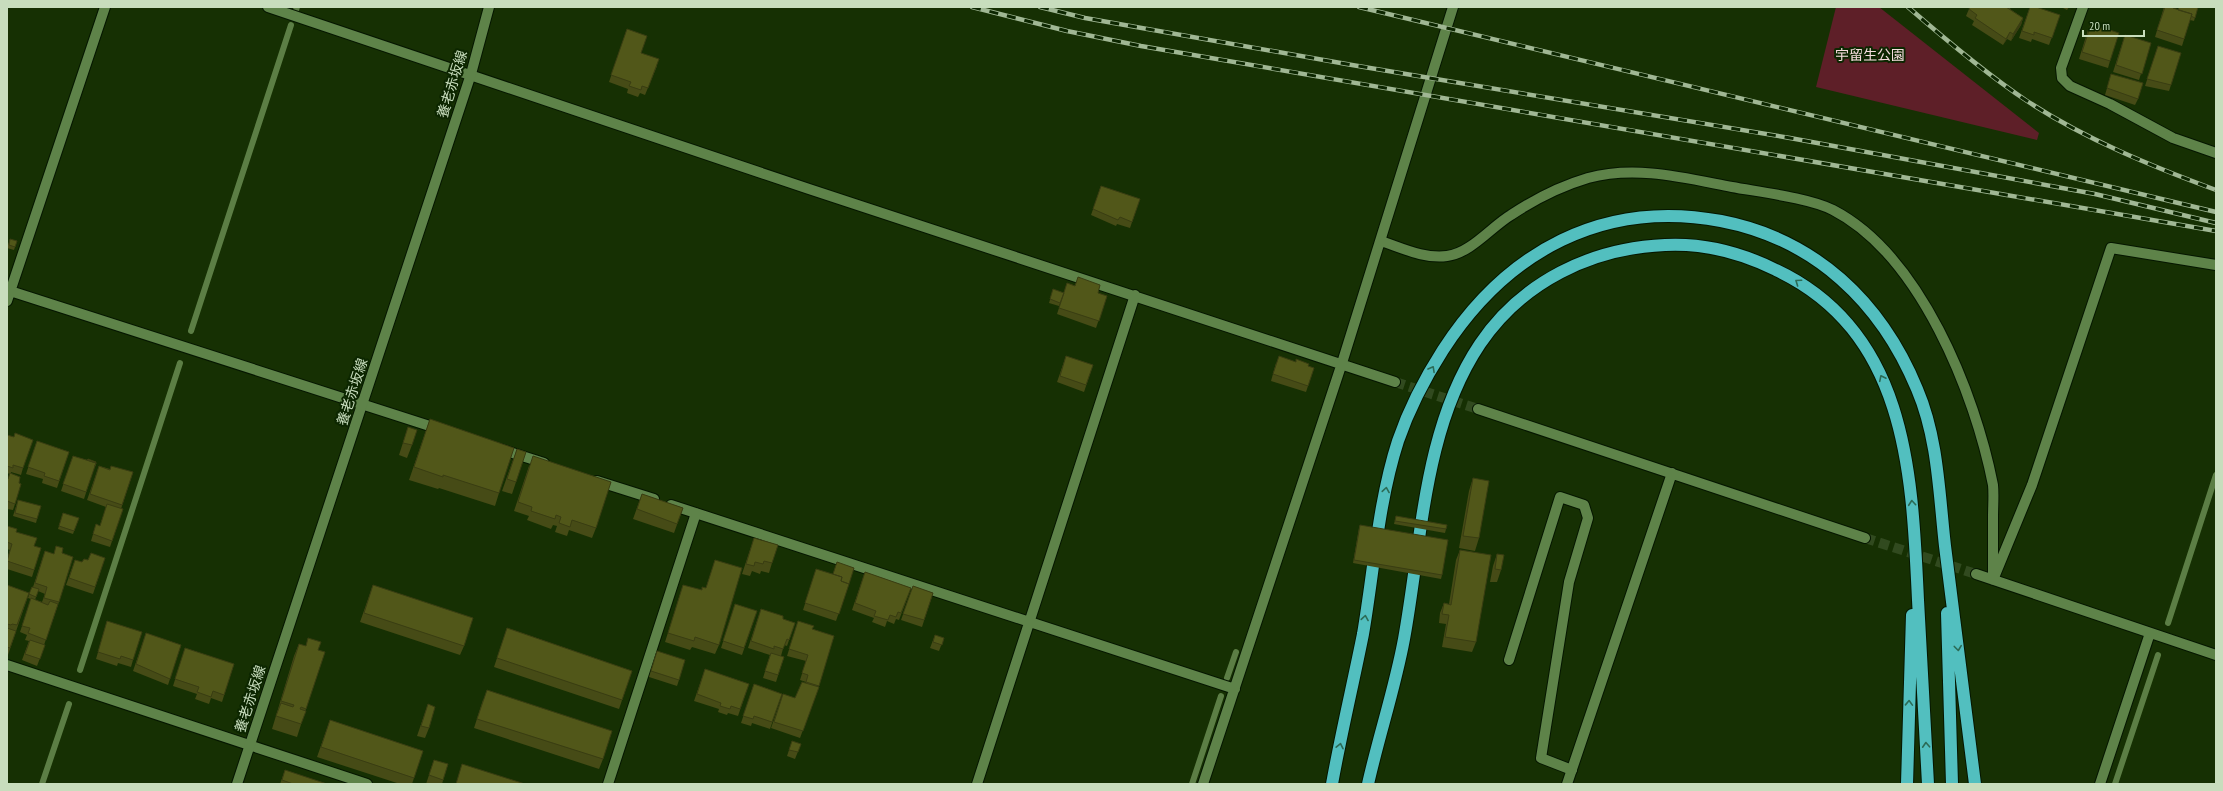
<svg xmlns="http://www.w3.org/2000/svg" width="2223" height="791" viewBox="0 0 2223 791" font-family="'PT Sans Narrow','Noto Sans JP',sans-serif">
  <rect width="100%" height="100%" fill="#163003"/>
  <!-- park -->
  <path fill="#5e1f28" d="M1836,7H1879L2039,133L2037,140L1816,87Z"/>
  <g fill="none" stroke-linecap="round" stroke-linejoin="round">
    <!-- stream -->
    <path stroke="#5c7e45" stroke-width="6" d="M296,10L297,7
      M191,331L291,25
      M2168,623L2216,475
      M80,670L180,363
      M1227,678L1236,652
      M42,784L69,704
      M1192,784L1221,696
      M2115,784L2158,655"/>
    <!-- minor-tunnel -->
    <path stroke="#314a1f" stroke-width="10" stroke-dasharray="10 5" stroke-linecap="butt" d="M1395,382L1478,409
      M1865,538L1976,574"/>
    <defs>
      <path id="service" d="M1509,660L1560,497L1584,505L1588,518L1569,582L1541,758L1572,770"/>
      <path id="minor" d="M268,7L809,189L1395,382
        M2083,7L2061,68L2062,78L2070,86L2110,104L2173,138L2216,153
        M1381,241C1402,248 1424,259 1447,256C1471,253 1491,227 1511,215C1535,199 1561,186 1588,178C1636,165 1685,178 1732,187C1759,192 1810,198 1833,210C1920,255 1975,393 1993,485C1994,495 1993,506 1993,517C1993,538 1993,559 1993,580
        M7,290L439,429
        M7,301L105,7
        M1478,409L1865,538
        M500,449L544,463
        M597,481L654,499
        M671,505L1235,689
        M1976,574L2216,655
        M1995,575L2032,485L2111,248L2216,265
        M7,665L367,784
        M608,784L696,513
        M977,784L1135,295
        M1203,784L1342,363L1453,7
        M1567,784L1672,473
        M2100,784L2150,633"/>
      <path id="secondary" d="M237,784L471,74L489,7"/>
      <path id="motorway" d="M1947,613L1952,784
        M1332,784C1341,734 1353,684 1363,634C1374,570 1378,503 1398,441C1409,409 1425,378 1443,350C1507,251 1603,199 1721,221C1815,239 1881,302 1917,389C1938,438 1939,493 1945,546C1955,625 1965,705 1975,784
        M1368,784C1379,735 1395,688 1404,639C1422,541 1423,429 1480,344C1522,282 1591,248 1665,245C1704,243 1742,253 1776,270C1908,332 1912,474 1918,600C1921,662 1925,723 1928,784
        M1907,784L1912,615"/>
    </defs>
    <!-- service casing -->
    <use href="#service" stroke="#051600" stroke-width="12"/>
    <!-- minor casing -->
    <use href="#minor" stroke="#051600" stroke-width="12"/>
    <!-- secondary casing -->
    <use href="#secondary" stroke="#051600" stroke-width="12"/>
    <!-- motorway casing -->
    <use href="#motorway" stroke="#051600" stroke-width="14"/>
    <!-- service -->
    <use href="#service" stroke="#5e8349" stroke-width="10"/>
    <!-- minor -->
    <use href="#minor" stroke="#5e8349" stroke-width="10"/>
    <!-- secondary -->
    <use href="#secondary" stroke="#5e8349" stroke-width="10"/>
    <!-- motorway -->
    <use href="#motorway" stroke="#52bfbf" stroke-width="12"/>
    <defs>
      <path id="rail" d="M972,7L1067,31L1141,46L2216,231
        M1040,7L1085,18L1352,65L1790,138L2095,194L2216,223
        M1359,7L2216,212
        M1908,7C1946,40 1985,73 2027,101C2085,139 2151,166 2216,190"/>
    </defs>
    <!-- rail casing -->
    <use href="#rail" stroke="#a0b794" stroke-width="4.5"/>
    <!-- rail -->
    <use href="#rail" stroke="#0c2600" stroke-width="3" stroke-dasharray="9" stroke-linecap="butt"/>
  </g>
  <!-- wall -->
  <path fill="#464b16" fill-rule="evenodd" d="M2011,7L2010,9L2023,18L2021,25L2011,41L2007,39L2003,45L1972,25L1974,21L1966,16L1969,9Z
    M2030,7L2060,15L2049,45L2032,39L2031,42L2019,38Z
    M2061,7H2069L2067,10Z
    M2164,7L2177,10L2198,7L2194,21L2190,20L2182,46L2155,37Z
    M627,29L641,53L657,66L645,95L640,93L638,97L627,93L628,89L609,82Z
    M2088,30L2110,61L2108,68L2079,59Z
    M2125,35L2151,43L2139,80L2113,72Z
    M2158,46L2171,85L2169,91L2145,86Z
    M2111,74L2138,99L2135,105L2105,95Z
    M1101,186L1140,199L1130,228L1117,224L1116,226L1091,215Z
    M10,239L17,241L14,250L7,248Z
    M1067,283L1107,296L1096,328L1057,314Z
    M1053,289L1064,293L1059,306L1049,303Z
    M1066,356L1093,365L1084,392L1057,382Z
    M1276,363L1308,366L1314,368L1306,392L1271,381Z
    M430,419L499,493L495,506L439,488L438,489L409,480Z
    M408,427L412,445L407,458L399,455Z
    M7,435L23,468L21,475L11,472V474L19,483L15,504L13,510L7,509V479H8L10,474L7,473Z
    M37,441L69,452L57,488L42,483L43,479L26,474Z
    M517,449L516,482L512,494L502,491Z
    M73,456L87,460L96,462L84,499L61,491Z
    M99,466L110,469L133,472L121,509H123L110,547L91,541L96,524L100,526L106,507L87,500Z
    M529,466L596,528L592,538L569,530L567,536L555,532L557,526L553,525L551,529L527,520L529,516L514,511Z
    M1473,478L1479,538L1475,551L1459,548L1469,491Z
    M642,494L683,508L674,533L633,519Z
    M18,500L37,519L36,523L13,516Z
    M63,513L79,518L73,534L58,529Z
    M1396,516L1446,529L1445,533L1394,524Z
    M1360,525L1442,575L1441,579L1353,563L1359,528Z
    M7,526L16,532L34,546L41,548L32,577L7,569V559L10,550L7,549Z
    M754,538L772,563L769,573L761,571L760,574L752,571L750,576L742,574Z
    M1460,550L1476,642L1472,652L1442,647L1446,624L1439,623L1440,613L1444,603L1449,604L1456,560Z
    M45,551L53,554L62,553L59,602L44,645H45L37,666L22,660L29,641L25,640L27,635L20,632L31,599L28,598L32,587H33ZM38,591L45,594L42,602L35,600Z
    M1497,554L1501,570L1497,582H1490L1493,566Z
    M105,558L93,594L66,585L75,560L82,562L88,560Z
    M715,560L719,645L715,654L692,647L690,650L665,642L683,585L701,590L706,588Z
    M854,568L836,621L803,610L814,576L833,574Z
    M865,572L911,588L899,620L896,619L894,624L887,621L885,627L872,622L874,618L852,610Z
    M7,585L29,593L8,655L7,654Z
    M373,585L464,646L460,655L360,622Z
    M913,586L933,593L922,627L901,620Z
    M735,604L757,611L742,655L721,648Z
    M761,609L783,619L795,623L787,646L784,645L781,656L784,657L776,682L763,678L770,655L748,648Z
    M107,621L133,660L131,667L118,663L117,666L96,659Z
    M798,621L812,629L834,636L818,687H819L800,738L771,728L783,694L795,698L806,682L800,680L806,661L787,656Z
    M507,628L632,671L619,709L494,667Z
    M146,633L181,645L168,685L133,671Z
    M935,635L944,638L939,651L930,648Z
    M299,644L318,650L306,709L297,737L272,729L294,656Z
    M185,648L234,664L222,702L211,698L209,704L195,699L197,694L173,686Z
    M655,657L679,680L677,686L649,677Z
    M705,669L749,684L738,716L728,713L727,715L718,712L719,709L694,701Z
    M754,684L782,694L770,729L752,723L751,726L741,723Z
    M483,700L603,759L599,769L474,728Z
    M428,704L429,728L425,738L417,736Z
    M330,720L423,751L412,784H400L317,757Z
    M792,741L801,744L795,759L787,756Z
    M434,760L448,764L442,784H426Z
    M285,770L327,784H280Z"/>
  <!-- shaded-wall -->
  <path fill="#393d12" d="M2023,18L2021,25L2011,41L2013,34Z
    M2010,32L2007,39L2003,45L2006,39Z"/>
  <!-- building -->
  <path fill="#515719" stroke="#393d12" d="M1970,7H2006L2023,18L2013,34L2010,32L2006,39L1975,18L1977,15L1969,9Z
    M2030,7H2036L2060,15L2052,38L2034,32V35L2022,31Z
    M2165,7H2173V8L2192,14L2184,39L2157,30Z
    M2179,7H2198L2195,18L2191,16L2192,14L2178,10Z
    M2091,24L2119,33L2110,61L2082,52Z
    M627,29L647,36L641,53L659,59L648,88L642,86L641,90L629,86L631,82L611,75Z
    M2125,35L2151,43L2142,74L2116,65Z
    M2158,46L2181,53L2171,85L2147,79Z
    M2111,74L2143,83L2138,99L2107,88Z
    M1101,186L1140,199L1132,222L1120,217L1118,220L1093,209Z
    M10,239L17,241L15,247L9,245Z
    M1078,277L1100,285L1098,293L1107,296L1099,321L1059,308L1067,283L1075,286Z
    M1053,289L1064,293L1060,303L1050,299Z
    M1066,356L1093,365L1086,385L1060,376Z
    M1279,356L1296,362V359L1309,364L1308,366L1314,368L1308,386L1273,374Z
    M430,419L514,448L499,493L443,475V477L414,467Z
    M408,427L417,430L412,445L403,443Z
    M15,433L33,440L23,468L13,465V468L7,466V435L14,437Z
    M37,441L69,452L59,481L44,476L45,473L28,467Z
    M517,449L526,452L516,482L507,479Z
    M73,456L96,463L86,492L63,484Z
    M533,456L611,482L596,528L572,520L570,527L559,523L561,517L556,515L555,519L531,511L532,507L518,502Z
    M88,459L96,462L95,466L96,463L87,460Z
    M99,466L110,470L111,466L133,472L122,505L90,494Z
    M10,473L20,477L19,483L21,484L15,504L7,501V479H8Z
    M1473,478L1489,481L1479,538L1463,536Z
    M642,494L683,508L677,524L637,509Z
    M18,500L41,506L37,519L15,513Z
    M107,504L123,509L112,541L93,534L96,524L100,526Z
    M63,513L79,518L74,531L59,526Z
    M1396,516L1447,525L1446,529L1395,521Z
    M1360,525L1448,540L1442,575L1354,560Z
    M7,526L17,529L16,532L37,538L34,546L41,548L34,570L7,561L12,544L7,542Z
    M754,538L778,545L772,563L764,561L763,564L755,562L754,566L746,564Z
    M56,546L63,548L62,553L73,557L59,602L44,598L47,587L35,583L45,551L54,554Z
    M1460,550L1491,555L1476,642L1445,637L1449,615L1442,614L1444,603L1451,605Z
    M91,553L105,558L95,587L69,578L75,560L82,562L84,559L88,560Z
    M1497,554L1504,555L1501,570L1495,569Z
    M715,560L742,568L719,645L695,637L694,641L668,633L683,585L702,590V587L706,588Z
    M837,562L854,568L849,584L841,581L842,577L833,574Z
    M816,569L842,577L841,581L849,584L839,614L805,603Z
    M865,572L911,588L901,613L898,612L896,617L890,615L888,620L874,616L876,611L855,603Z
    M7,585L29,593L17,625L12,624L11,625L7,624Z
    M373,585L473,618L464,646L364,613Z
    M913,586L933,593L924,620L903,614Z
    M32,587L39,589L36,597L29,594Z
    M31,598L48,605L50,601L58,604L46,640L28,633L30,628L22,626Z
    M735,604L757,611L744,648L723,641Z
    M761,609L783,616V619L795,623L789,640L787,639L783,649L774,646V649L751,641Z
    M107,621L142,632L133,660L121,656L120,659L98,652Z
    M798,621L814,626L812,629L834,636L819,686L806,682L808,675L802,673L808,655L789,649Z
    M7,628L16,631L10,648L7,647Z
    M507,628L632,671L622,700L497,658Z
    M146,633L181,645L170,679L136,664Z
    M935,635L944,638L942,645L933,642Z
    M308,638L321,642L318,650L325,652L306,709L301,707L300,709L306,711L301,724L276,716L281,703L293,707L294,705L281,701L299,644L306,646Z
    M30,640L45,645L40,659L25,654Z
    M185,648L234,664L224,695L213,691L211,697L197,692L199,687L175,679Z
    M657,651L685,660L679,680L651,671Z
    M771,653L784,657L778,675L765,671Z
    M705,669L749,684L740,709L731,706L730,709L720,706L721,703L697,694Z
    M802,682L819,687L803,731L774,722L783,694L795,698Z
    M754,684L782,694L772,722L754,716L753,719L743,716Z
    M487,690L612,731L603,759L477,719Z
    M428,704L435,707L429,728L421,726Z
    M330,720L423,751L414,778L321,747Z
    M792,741L801,744L798,752L789,750Z
    M434,760L448,764L443,780L429,775Z
    M462,764L525,784H456Z
    M285,770L327,784H293L282,780Z"/>
  <!-- one-way arrows -->
  <defs><path id="oneway-chevron" d="M-2-3.5L2.5 0L-2 3.5" fill="none" stroke-width="1.6" stroke-linecap="round" stroke-linejoin="round"/></defs>
  <g stroke="#2c6b56">
    <use href="#oneway-chevron" transform="translate(1798 282) rotate(-145)"/>
    <use href="#oneway-chevron" transform="translate(1432 369) rotate(-61)"/>
    <use href="#oneway-chevron" transform="translate(1882 378) rotate(-116)"/>
    <use href="#oneway-chevron" transform="translate(1386 490) rotate(-81)"/>
    <use href="#oneway-chevron" transform="translate(1912 503) rotate(-95)"/>
    <use href="#oneway-chevron" transform="translate(1365 618) rotate(-81)"/>
    <use href="#oneway-chevron" transform="translate(1958 648) rotate(83)"/>
    <use href="#oneway-chevron" transform="translate(1909 703) rotate(-88)"/>
    <use href="#oneway-chevron" transform="translate(1926 745) rotate(-93)"/>
    <use href="#oneway-chevron" transform="translate(1340 746) rotate(-78)"/>
  </g>
  <g text-anchor="middle" dominant-baseline="central" stroke-width="4" stroke-linejoin="round" paint-order="stroke">
    <!-- park labels -->
    <g font-size="14" fill="#f6ddde" stroke="#0c2600">
      <text x="1870" y="55">宇留生公園</text>
    </g>
    <!-- street labels -->
    <g font-size="14" fill="#c8ddbd" stroke="#0c2600">
      <text transform="translate(452 84) rotate(-73)">養老赤坂線</text>
      <text transform="translate(352 392) rotate(-72)">養老赤坂線</text>
      <text transform="translate(250 699) rotate(-72)">養老赤坂線</text>
    </g>
  </g>
  <!-- border -->
  <rect width="2223" height="791" fill="none" stroke="#c8ddbd" stroke-width="16"/>
  <!-- scale -->
  <path d="M2083 30v6h61v-6" fill="none" stroke="#c8ddbd" stroke-width="2"/>
  <text x="2089" y="30" font-size="12" fill="#c8ddbd" stroke="#0c2600" stroke-width="3" paint-order="stroke">20 m</text>
</svg>
